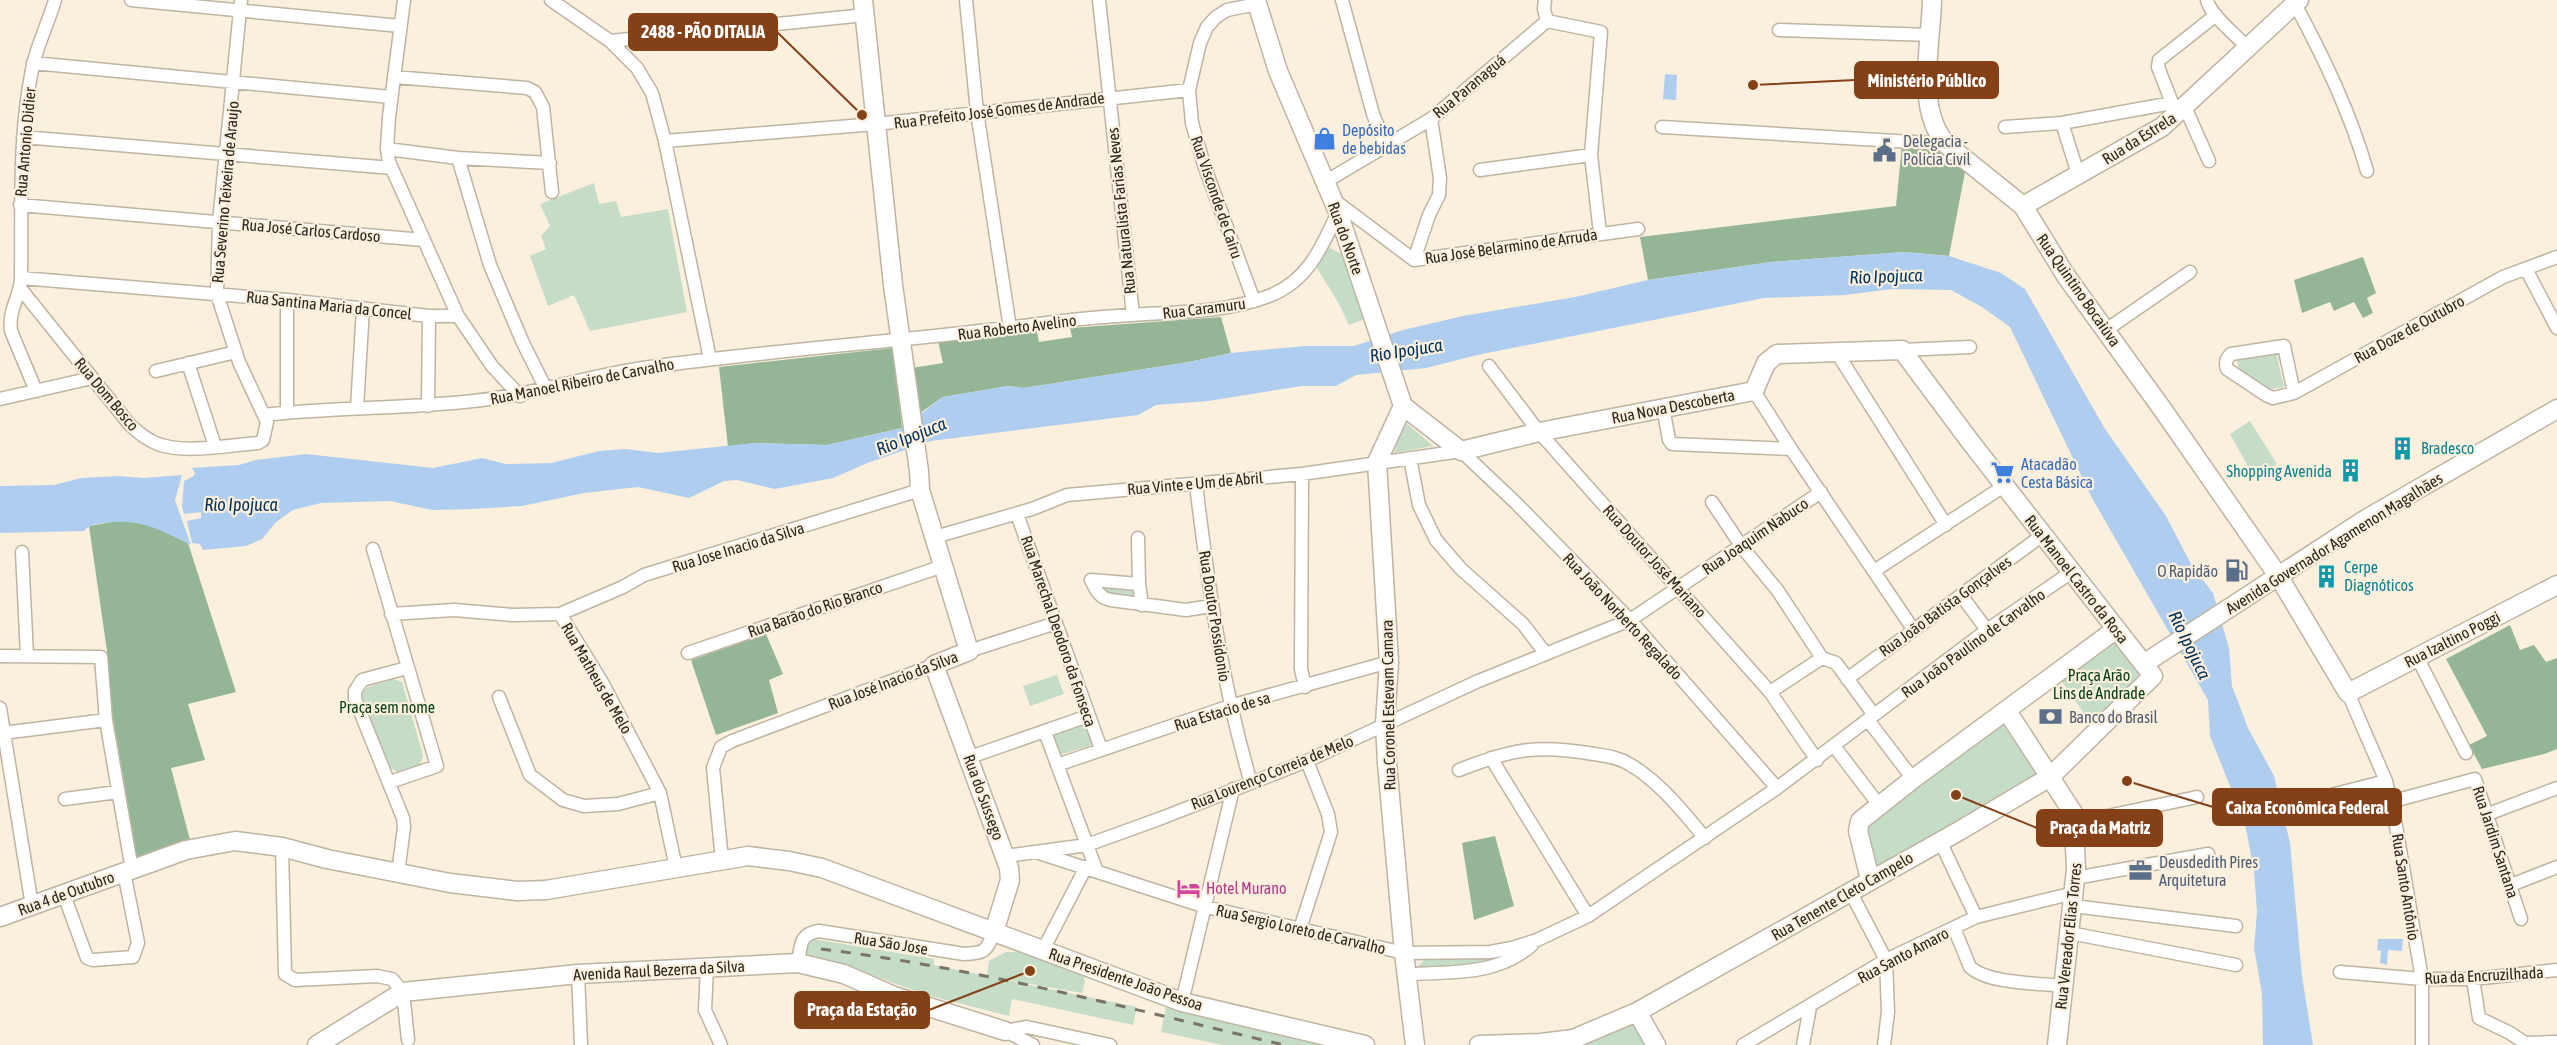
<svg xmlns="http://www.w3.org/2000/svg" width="2557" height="1045" viewBox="0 0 2557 1045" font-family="'Asap Condensed',sans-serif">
  <rect width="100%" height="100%" fill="#fbefdd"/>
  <!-- green -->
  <path fill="#c5ddc7" d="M594,183L599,204L616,201L621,217L668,209L687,312L590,331L574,295L548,306L530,256L546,249L541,236L550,226L540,204Z
    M1330,248L1343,255L1365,319L1349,325L1339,304L1314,263L1318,256Z
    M2276,352L2284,387L2266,390L2239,373L2237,359Z
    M1404,421L1433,446L1394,453Z
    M2250,421L2277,464L2254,477L2230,434Z
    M1104,583L1136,588V600L1103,595Z
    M2115,638L2147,677L2093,726L2060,679Z
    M1057,675L1064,694L1030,706L1023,686Z
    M393,679L402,682L423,755C421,768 412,771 400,774L388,766L361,699V693L368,687Z
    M1085,720L1095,744L1059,755L1051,732Z
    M2006,720L2041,775L1874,870L1865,827L1866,825Z
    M813,939L934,959V965L987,976L989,961L1006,952H1018L1083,976L1085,982L1082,993L991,977L1137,1007L1133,1025L1012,999L1009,1016L927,995L837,963L805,958V950Z
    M1489,959L1491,963L1420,970L1419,966L1424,960Z
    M1166,1007L1333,1045H1223L1161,1032Z
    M1636,1022L1649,1045H1571Z"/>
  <!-- forest -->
  <path fill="#94b697" d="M1902,145L1942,149L1965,172L1949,256L1904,252L1771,262L1648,280L1640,237L1896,206Z
    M2363,257L2376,293L2367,298L2373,313L2363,318L2354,302L2334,311L2330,302L2302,313L2294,280Z
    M1221,317L1231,353L1189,362L1024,388L1008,386L943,397L920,413L912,368L943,363L938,341L1037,332L1039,342L1072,337L1070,328Z
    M893,348L902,428L827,445L754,443L728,447L719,367Z
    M123,520L150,525L188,543L236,692L188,704L205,760L171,768L190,840L137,857L109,694L107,651L89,526Z
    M2510,625L2520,650L2534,645L2546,662L2557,658V749L2544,754L2482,769L2469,745L2487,736L2446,659Z
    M766,634L783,674L769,680L778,713L716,735L691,660Z
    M1495,836L1514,906L1474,920L1462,843Z"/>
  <!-- water -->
  <path fill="#afceef" d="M1665,74L1677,75L1676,100L1663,99Z
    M1904,252L1949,256L2001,273L2025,289L2105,429L2166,516L2192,566L2213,593L2229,648L2232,686L2248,728L2274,776L2290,843L2302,976L2313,1045H2263L2262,994L2254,948L2257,912L2254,870L2245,824L2210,736L2208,700L2092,498L2010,327L1982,307L1951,290L1892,289L1845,295L1764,298L1477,355L1426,368L1356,375L1336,386H1302L1208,401L1156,405L1138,415L931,441L870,462L833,478L775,489L737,480L724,481L689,498L638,487L584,493L522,506L473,509L432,510L390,501L321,503L293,510L276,522L262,539L246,546L203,550L200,544L192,543L187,521L201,518V512L184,514L182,507L184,481L194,476L195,472L191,468L239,465L256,460L306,454L433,468L482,458L506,464L551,463L599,451L626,449L658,453L754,443L827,445L902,428L943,397L1008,386L1024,388L1189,362L1231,353L1305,346H1354L1403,330L1463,316L1575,297L1648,280L1771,262Z
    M182,475L175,500L191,545C161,530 139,518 105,523C96,524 90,524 84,531L0,533V486L54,485L81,478L118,476L144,478Z
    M2378,939H2403L2402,951L2388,950L2387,965L2380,963L2381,951L2377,950Z"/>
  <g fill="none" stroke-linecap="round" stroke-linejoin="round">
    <defs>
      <path id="street" d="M131,0L400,26
        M404,0L389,117L387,149L389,162L458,316L492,366L520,396
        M551,0L610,41L637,68L652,93L665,141L710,359
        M966,0L977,112L1010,328
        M1099,0L1133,315
        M1342,0L1373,114L1386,147
        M1545,0L1544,9L1547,21
        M2207,0C2210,15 2237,36 2248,48
        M2295,4C2324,58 2350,112 2367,171
        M1547,21L1601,32L1591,155L1600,233
        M1779,30L1931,35
        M610,41L865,15
        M33,63L391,97
        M394,77L527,88L535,92L543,107L552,192
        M2185,107L2209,161
        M2174,108L2158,67L2159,60L2216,15
        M2062,123L2078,174
        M1662,127L1946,144
        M2005,127L2062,123L2172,103
        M23,137L392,168
        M665,141L876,124L1189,90
        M387,149L458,158L550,163
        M458,158L490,265L523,343L546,389
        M1480,170L1591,155
        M1325,182L1431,119L1547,21
        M1334,200L1414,260L1638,229
        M20,205L423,240
        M1414,260L1429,215L1439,195L1440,178L1431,119
        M2526,269L2557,328
        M21,278L287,300L429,316H458
        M20,288L130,425C139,433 147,440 158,444C184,454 230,445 258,443L263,440L267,422L239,362L217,294L219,222L241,0
        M1254,301L1204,165L1192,123L1189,90L1200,43L1207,27L1216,17L1227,10L1257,4
        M2106,330L2190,272
        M1902,350L1970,347
        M1837,353L1946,525
        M188,363L215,446
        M1489,366L1539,432L1770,692L1817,760
        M156,371L236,352
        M36,391L11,331C8,309 20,298 21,279C22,207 18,135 33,65C38,43 49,21 55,0
        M1754,391L1791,449L1913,629
        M2294,393L2284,346L2231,354C2226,359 2225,362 2227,369L2266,395L2273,398L2294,393L2503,277L2557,257
        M0,399L92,378
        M428,406L429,316
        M1663,407L1669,440L1672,444L1791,449
        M357,408L363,308
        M287,412V300
        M264,415C333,407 403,409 473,401C533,395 590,375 650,367C779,349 910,341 1039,324C1074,319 1110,316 1146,314C1187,312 1230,311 1269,296C1308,281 1322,247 1338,212
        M1410,458L1419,505L1436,540L1461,569L1523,624L1546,654
        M1302,474L1301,669L1305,687
        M1196,484C1208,585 1222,684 1251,783
        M1712,502L1742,547L1778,591L1822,658
        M1017,514L1101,749
        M935,537L1032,509L1067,495L1302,474L1461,451L1517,504L1630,620L1777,788
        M1138,538L1139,584L1142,605
        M373,549L437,766L390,782
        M22,552L27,656
        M1874,571L2004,486
        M1091,580C1096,590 1099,598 1111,600L1186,610L1211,606
        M1091,580L1139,584
        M1961,595L1987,630
        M391,614L454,610L512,615L560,614L623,587L644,575L920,490
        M560,614L603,684L660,793L676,868
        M969,651L1056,623
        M688,653L943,566
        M0,656L101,657L106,720L132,870
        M2417,657L2466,753
        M1847,679L2044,534
        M1770,692L1822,658L1836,663L1874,715
        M2348,693L2386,781L2396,826L2422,979V1045
        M499,697L530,775L563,800L584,806L618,804L660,793
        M0,708L32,906
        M1868,720L1913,779
        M1045,732L1096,869
        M3,733L106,720
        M1834,746L1879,805
        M970,757L1088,716
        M1491,758L1588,916
        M1057,765L1230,706L1389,662
        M1459,770C1512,749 1537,744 1594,754C1606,756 1618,757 1629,764C1659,781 1683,812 1705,838
        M2331,795L2386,781
        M65,799L118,792
        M2390,802L2475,779L2521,919
        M2488,814L2557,788
        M2079,822L2197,797
        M1940,841L1976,917
        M282,847L285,974L295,980L377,976L392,979L403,992L408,1040
        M1036,852L1206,907L1404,953L1490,952L1512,948L1537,940L1588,916L1777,788L1987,630L2073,571
        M1006,856L1087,845L1159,819L1307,761L1476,682L1630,620L1821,492
        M722,860L713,768L721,747L732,741L934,665
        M398,873L404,827L403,818L355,699V691L362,680L407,668
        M2075,878L2208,854
        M2511,885L2557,867
        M1850,891L1886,960L1888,1012L1884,1045
        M64,895L87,958L93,960L133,957L138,943L124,872
        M2073,906L2236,926
        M1954,928L1970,967C1988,984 2038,983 2063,986
        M1300,929L1331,832L1328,814L1307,761
        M2070,933L2236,965
        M1043,950L1086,867
        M798,963C801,946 799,934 819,931L964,954C985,953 986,952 994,932
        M707,967L705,1010L721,1045
        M2340,972L2422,979H2473L2557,970
        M578,974L581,1045
        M1406,974C1450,972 1497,976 1532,945
        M2473,979L2479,1018L2510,1033L2528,1045
        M1182,1002L1233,789
        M1005,1031L1027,1027L1110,1045
        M1005,1031L1033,1045
        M2525,1043L2557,1042
        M1743,1045L1886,960L1976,917L2074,893
        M1803,1045L1810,1007"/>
      <path id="secondary" d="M863,0L893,285L919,471L920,490L969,651L934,665L1009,868L1010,880L994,932
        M1256,0L1278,71L1338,212L1403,406L1461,451L1539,432L1754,391L1766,363L1777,354L1902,350L1969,440L2153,676L2050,777L1959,831L1637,1012L1573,1039L1541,1043L1479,1045
        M1932,0C1931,45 1915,108 1946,144L2023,206L2066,276L2163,410L2279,577L2348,693L2557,585
        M2023,206L2162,127L2299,0
        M1403,406L1377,462L1389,662L1385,724L1387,763L1404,953L1415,1045
        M2145,663L2366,519L2557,409
        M2007,711L2079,822L2071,824L2075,847L2076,869L2057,1045
        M1870,879L1858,831L1860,821L1913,779L2115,630
        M0,917L186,850L235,841L282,847L327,859L450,883L517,891L546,890L748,856L789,861L822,868L1182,1002L1365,1045
        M1637,1012L1656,1045
        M317,1045L403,992L578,974L798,963L844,974L894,996L1005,1031"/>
    </defs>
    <!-- street casing -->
    <use href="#street" stroke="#beb4a2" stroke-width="15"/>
    <!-- secondary casing -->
    <use href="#secondary" stroke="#beb4a2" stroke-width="21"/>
    <!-- street -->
    <use href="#street" stroke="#fff" stroke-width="12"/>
    <!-- secondary -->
    <use href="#secondary" stroke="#fff" stroke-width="18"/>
    <!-- rail -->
    <path stroke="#7a7367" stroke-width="3" stroke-dasharray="10 10" stroke-linecap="butt" d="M821,949C978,968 1131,1009 1284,1045"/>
  </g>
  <!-- icons -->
  <defs>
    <symbol id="shop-bare" viewBox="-9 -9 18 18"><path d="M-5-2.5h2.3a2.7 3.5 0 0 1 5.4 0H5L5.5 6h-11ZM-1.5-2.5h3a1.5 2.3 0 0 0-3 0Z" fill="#3f7fe0" stroke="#fbefdd" stroke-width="2.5" paint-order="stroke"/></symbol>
    <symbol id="civic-bare" viewBox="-9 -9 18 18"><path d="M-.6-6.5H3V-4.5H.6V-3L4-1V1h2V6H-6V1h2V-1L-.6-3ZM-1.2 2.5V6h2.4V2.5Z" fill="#5c6f8a" stroke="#fbefdd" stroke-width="2.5" paint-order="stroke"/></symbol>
    <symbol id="building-bare" viewBox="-9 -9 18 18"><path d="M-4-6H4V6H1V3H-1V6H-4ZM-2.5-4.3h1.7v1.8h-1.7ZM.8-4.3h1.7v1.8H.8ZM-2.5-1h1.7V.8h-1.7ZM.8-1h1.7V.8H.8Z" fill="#0f9aa8" stroke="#fbefdd" stroke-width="2.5" paint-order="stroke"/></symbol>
    <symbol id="supermarket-bare" viewBox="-9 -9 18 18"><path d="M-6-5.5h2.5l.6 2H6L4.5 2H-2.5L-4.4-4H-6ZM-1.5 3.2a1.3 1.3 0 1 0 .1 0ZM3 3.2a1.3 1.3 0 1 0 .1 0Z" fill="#3f7fe0" stroke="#fbefdd" stroke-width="2.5" paint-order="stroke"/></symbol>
    <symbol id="fuel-bare" viewBox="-9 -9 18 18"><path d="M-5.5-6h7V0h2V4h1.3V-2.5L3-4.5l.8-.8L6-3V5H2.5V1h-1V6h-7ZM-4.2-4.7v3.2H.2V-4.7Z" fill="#5c6f8a" stroke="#fbefdd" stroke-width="2.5" paint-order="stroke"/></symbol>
    <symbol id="bank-bare" viewBox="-9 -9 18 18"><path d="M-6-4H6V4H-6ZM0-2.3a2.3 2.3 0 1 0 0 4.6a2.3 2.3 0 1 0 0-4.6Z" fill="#5c6f8a" stroke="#fbefdd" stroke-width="2.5" paint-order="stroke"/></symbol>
    <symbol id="office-bare" viewBox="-9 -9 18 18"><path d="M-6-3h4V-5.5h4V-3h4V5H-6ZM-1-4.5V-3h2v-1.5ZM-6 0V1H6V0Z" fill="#5c6f8a" stroke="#fbefdd" stroke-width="2.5" paint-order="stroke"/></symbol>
    <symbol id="hotel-bare" viewBox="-9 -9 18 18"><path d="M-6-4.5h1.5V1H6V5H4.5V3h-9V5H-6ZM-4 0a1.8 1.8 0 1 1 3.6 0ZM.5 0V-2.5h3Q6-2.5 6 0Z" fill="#d1479c" stroke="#fbefdd" stroke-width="2.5" paint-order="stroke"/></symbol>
  </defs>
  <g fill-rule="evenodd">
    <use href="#shop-bare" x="1308" y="122" width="33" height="33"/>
    <use href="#civic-bare" x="1868" y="134" width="33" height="33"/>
    <use href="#building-bare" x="2386" y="432" width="33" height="33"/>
    <use href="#building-bare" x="2334" y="454" width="33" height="33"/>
    <use href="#supermarket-bare" x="1986" y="456" width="33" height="33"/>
    <use href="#fuel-bare" x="2220" y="554" width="33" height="33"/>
    <use href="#building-bare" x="2310" y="560" width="33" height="33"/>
    <use href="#bank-bare" x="2034" y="700" width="33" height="33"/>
    <use href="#office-bare" x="2124" y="854" width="33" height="33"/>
    <use href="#hotel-bare" x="1172" y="872" width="33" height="33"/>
  </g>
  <g text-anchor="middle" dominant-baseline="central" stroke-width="4.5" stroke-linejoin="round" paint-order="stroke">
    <!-- street labels -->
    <g font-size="16" fill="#2b2720" stroke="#fbefdd">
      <text transform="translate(1469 86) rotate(-40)">Rua Paranaguá</text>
      <text transform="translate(999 110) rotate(-7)">Rua Prefeito José Gomes de Andrade</text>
      <text transform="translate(2139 138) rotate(-32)">Rua da Estrela</text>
      <text transform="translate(25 142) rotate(-85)">Rua Antonio Didier</text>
      <text transform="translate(225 192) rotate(-85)">Rua Severino Teixeira de Araujo</text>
      <text transform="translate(1217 197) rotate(71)">Rua Visconde de Cairu</text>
      <text transform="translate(1121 211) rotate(-96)">Rua Naturalista Farias Neves</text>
      <text transform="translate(311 230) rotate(5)">Rua José Carlos Cardoso</text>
      <text transform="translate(1346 238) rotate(70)">Rua do Norte</text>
      <text transform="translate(1511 246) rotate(-8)">Rua José Belarmino de Arruda</text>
      <text transform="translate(2079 290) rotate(55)">Rua Quintino Bocaiúva</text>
      <text transform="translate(329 305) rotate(6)">Rua Santina Maria da Concel</text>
      <text transform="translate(1204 308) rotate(-7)">Rua Caramuru</text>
      <text transform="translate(1017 327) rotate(-7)">Rua Roberto Avelino</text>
      <text transform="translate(2409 329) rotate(-29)">Rua Doze de Outubro</text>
      <text transform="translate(582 381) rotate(-11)">Rua Manoel Ribeiro de Carvalho</text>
      <text transform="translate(107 394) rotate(50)">Rua Dom Bosco</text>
      <text transform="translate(1673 406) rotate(-11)">Rua Nova Descoberta</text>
      <text transform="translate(1195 483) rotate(-5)">Rua Vinte e Um de Abril</text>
      <text transform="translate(1755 536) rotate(-34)">Rua Joaquim Nabuco</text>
      <text transform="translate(2334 543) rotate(-32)">Avenida Governador Agamenon Magalhães</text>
      <text transform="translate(738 547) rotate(-17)">Rua Jose Inacio da Silva</text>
      <text transform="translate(1655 561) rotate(48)">Rua Doutor José Mariano</text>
      <text transform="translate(2077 579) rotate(52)">Rua Manoel Castro da Rosa</text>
      <text transform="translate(1945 606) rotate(-36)">Rua João Batista Gonçalves</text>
      <text transform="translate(815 609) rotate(-19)">Rua Barão do Rio Branco</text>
      <text transform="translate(1215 616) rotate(81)">Rua Doutor Possidonio</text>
      <text transform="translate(1623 616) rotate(47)">Rua João Norberto Regalado</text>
      <text transform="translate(1059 631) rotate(71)">Rua Marechal Deodoro da Fonseca</text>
      <text transform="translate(2452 639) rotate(-27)">Rua Izaltino Poggi</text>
      <text transform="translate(1973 643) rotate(-36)">Rua João Paulino de Carvalho</text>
      <text transform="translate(597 678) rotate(60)">Rua Matheus de Melo</text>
      <text transform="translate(893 680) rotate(-21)">Rua José Inacio da Silva</text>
      <text transform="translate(1388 705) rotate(-91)">Rua Coronel Estevam Camara</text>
      <text transform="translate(1222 711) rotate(-17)">Rua Estacio de sa</text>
      <text transform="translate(1272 772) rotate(-22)">Rua Lourenço Correia de Melo</text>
      <text transform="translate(984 797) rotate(70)">Rua do Sussego</text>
      <text transform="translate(2496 842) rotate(72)">Rua Jardim Santana</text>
      <text transform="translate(2406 887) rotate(81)">Rua Santo Antônio</text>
      <text transform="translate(66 893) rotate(-20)">Rua 4 de Outubro</text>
      <text transform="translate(1842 896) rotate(-30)">Rua Tenente Cleto Campelo</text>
      <text transform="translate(1301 929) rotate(13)">Rua Sergio Loreto de Carvalho</text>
      <text transform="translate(2068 936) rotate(-84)">Rua Vereador Elias Torres</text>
      <text transform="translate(891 943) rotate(9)">Rua São Jose</text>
      <text transform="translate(1903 955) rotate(-28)">Rua Santo Amaro</text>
      <text transform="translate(659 970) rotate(-3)">Avenida Raul Bezerra da Silva</text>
      <text transform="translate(2484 975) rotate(-3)">Rua da Encruzilhada</text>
      <text transform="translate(1126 979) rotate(19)">Rua Presidente João Pessoa</text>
    </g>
    <!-- shop labels -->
    <g font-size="16" fill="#366cbe" stroke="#fbefdd" text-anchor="start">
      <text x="1342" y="130">Depósito<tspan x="1342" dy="18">de bebidas</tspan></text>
      <text x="2021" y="464">Atacadão<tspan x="2021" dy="18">Cesta Básica</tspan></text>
    </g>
    <!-- service labels -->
    <g font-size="16" fill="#4e5e75" stroke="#fbefdd" text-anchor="start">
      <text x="1903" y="141">Delegacia -<tspan x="1903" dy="18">Polícia Civil</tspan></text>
      <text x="2218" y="571" text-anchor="end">O Rapidão</text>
      <text x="2069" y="717">Banco do Brasil</text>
      <text x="2159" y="862">Deusdedith Pires<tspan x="2159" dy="18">Arquitetura</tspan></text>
    </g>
    <!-- culture labels -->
    <g font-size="16" fill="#0d838f" stroke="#fbefdd" text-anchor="start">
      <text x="2421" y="448">Bradesco</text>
      <text x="2332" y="471" text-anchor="end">Shopping Avenida</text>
      <text x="2344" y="567">Cerpe<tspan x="2344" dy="18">Diagnóticos</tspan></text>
    </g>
    <!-- park labels -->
    <g font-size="16" fill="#043d15" stroke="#fbefdd">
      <text x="2099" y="675">Praça Arão<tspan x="2099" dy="18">Lins de Andrade</tspan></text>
      <text x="387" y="707">Praça sem nome</text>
    </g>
    <!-- hotel labels -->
    <g font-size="16" fill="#b23c85" stroke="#fbefdd" text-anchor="start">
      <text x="1206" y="888">Hotel Murano</text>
    </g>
    <!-- water labels -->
    <g font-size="18" font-style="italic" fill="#00315a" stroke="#fbefdd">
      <text transform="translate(1886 276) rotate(-2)">Rio Ipojuca</text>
      <text transform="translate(1406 350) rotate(-9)">Rio Ipojuca</text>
      <text transform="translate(911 436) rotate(-22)">Rio Ipojuca</text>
      <text x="241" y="504">Rio Ipojuca</text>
      <text transform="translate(2190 645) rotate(64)">Rio Ipojuca</text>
    </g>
  </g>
  <!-- callouts -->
  <path fill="none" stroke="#844016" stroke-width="2" d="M862 115L777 32M1753 85L1855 80M2127 781L2213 807M1956 795L2037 828M1030 971L929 1010"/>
  <g fill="#844016" stroke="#fbefdd" stroke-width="2">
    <circle cx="862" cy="115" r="6"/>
    <circle cx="1753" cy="85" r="6"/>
    <circle cx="2127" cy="781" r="6"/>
    <circle cx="1956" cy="795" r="6"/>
    <circle cx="1030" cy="971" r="6"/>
  </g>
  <g fill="#844016" stroke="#844016" stroke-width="2">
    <rect x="629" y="14" width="148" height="36" rx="6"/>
    <rect x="1855" y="62" width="143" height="36" rx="6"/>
    <rect x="2213" y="789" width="188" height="36" rx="6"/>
    <rect x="2037" y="810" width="125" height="36" rx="6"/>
    <rect x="795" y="992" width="134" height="36" rx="6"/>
  </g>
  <g font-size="18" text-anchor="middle" font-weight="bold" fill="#fff">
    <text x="703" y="38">2488 - PÃO DITALIA</text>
    <text x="1927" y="87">Ministério Público</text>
    <text x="2307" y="814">Caixa Econômica Federal</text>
    <text x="2100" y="834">Praça da Matriz</text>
    <text x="862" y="1016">Praça da Estação</text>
  </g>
</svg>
